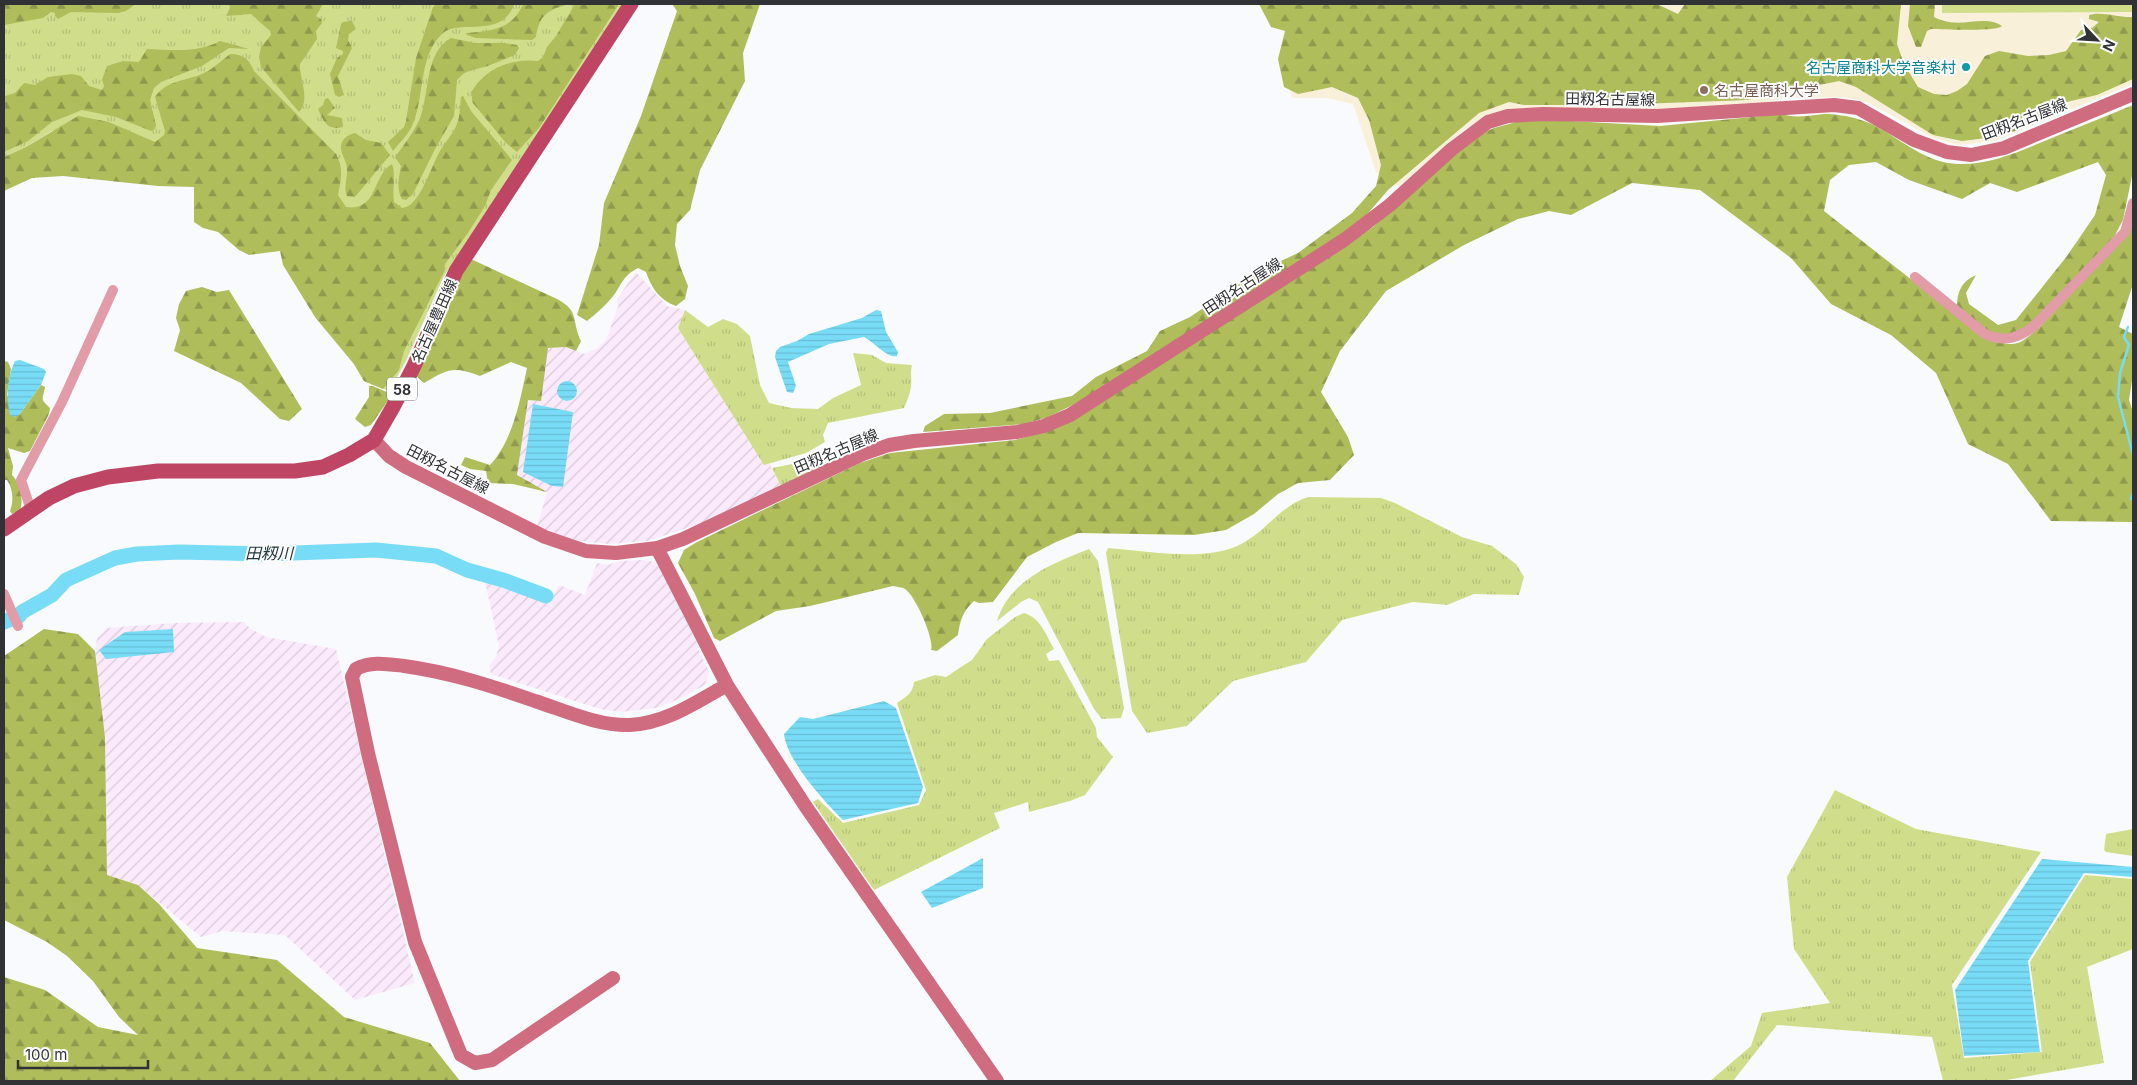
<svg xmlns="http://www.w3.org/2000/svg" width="2137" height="1085" viewBox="0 0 2137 1085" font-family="Inter,'Noto Sans JP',sans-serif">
  <defs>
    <pattern id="industrial-furrows" width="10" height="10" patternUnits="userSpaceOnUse" patternTransform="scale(1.25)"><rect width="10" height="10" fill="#fbeafc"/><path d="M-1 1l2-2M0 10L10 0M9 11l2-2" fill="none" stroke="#d8c9d9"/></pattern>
    <pattern id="grass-tufts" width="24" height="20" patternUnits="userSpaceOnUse" patternTransform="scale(1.25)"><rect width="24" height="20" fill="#d0de8b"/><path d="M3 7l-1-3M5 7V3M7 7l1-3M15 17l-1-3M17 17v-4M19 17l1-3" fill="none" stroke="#b3bf79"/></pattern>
    <pattern id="forest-firs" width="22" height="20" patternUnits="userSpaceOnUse" patternTransform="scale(1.25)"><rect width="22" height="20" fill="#afbd5b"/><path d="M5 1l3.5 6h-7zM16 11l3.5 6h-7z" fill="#8f9a4c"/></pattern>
    <pattern id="water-rules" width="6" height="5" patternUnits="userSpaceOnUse" patternTransform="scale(1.25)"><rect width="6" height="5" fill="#78dcf6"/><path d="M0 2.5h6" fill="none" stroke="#68bdd4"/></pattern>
  </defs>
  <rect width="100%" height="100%" fill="#f9fafe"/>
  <!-- industrial -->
  <path fill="url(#industrial-furrows)" d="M636,272L667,306L685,310L678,328L765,465L769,463L781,486L702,523L648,541L609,544L580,541L550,533L537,527L547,492L517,476L528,400L541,401L548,348L566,347L584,354L596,349L606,340L618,307L617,299Z
    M644,560L654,562L660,568L699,647L698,649L709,671L705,685L677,700L656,708L620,712L600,709L491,674L489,666L496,657L499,646L485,582L549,603L559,585L585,595L597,563L607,565L620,561Z
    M244,622L251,629L266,637L336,649L415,983L355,1000L285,935L222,931L201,937L138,885L107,875L105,737L95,651L97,638L107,628L175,623Z"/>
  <!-- education -->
  <path fill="#f9f0da" d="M1267,4H2133V84L1995,141L1958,145L1931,137L1867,102L1844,97L1785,98L1760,104L1663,109L1489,115L1465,129L1399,187L1376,172L1353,104L1327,98H1293L1285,79L1312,58Z"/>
  <!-- grass -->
  <path fill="url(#grass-tufts)" d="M4,4H624L444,276L406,361L389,391L364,381L354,364L315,317L293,207L109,122L52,131L26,147L4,157Z
    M685,310L708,327L723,319L737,324L750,336L760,385L769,403L791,408L818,409L833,398L861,385L853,353L872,355L886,363L912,365C910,373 912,379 911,387C910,394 907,401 904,408L828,423L823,435L825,442L806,453L764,465L678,328Z
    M828,453L823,458L822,467L781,486L772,468L802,462Z
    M1308,497L1381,498L1395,503L1462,537L1492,546L1516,564L1524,577L1519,595L1474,594L1447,605L1413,602L1342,620L1306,662L1233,681L1187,726L1147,733L1132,711L1106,553L1108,548C1149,551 1207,563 1243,543C1267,530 1280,506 1308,497Z
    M1089,549L1098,561L1124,708L1121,718L1102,719L1094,709L1038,602L1029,598L1021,602L997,621C1009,580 1053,563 1089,549Z
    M1024,613C1041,618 1046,635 1054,649L1046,654L1049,661L1059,660L1096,728L1097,737L1113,757L1085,795L1070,801L1029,812L1028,802L994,813L1000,828L874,890L813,802L818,799L843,823L919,805L926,790L897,703C906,697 913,693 914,682L935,675L946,677L961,667L972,660L987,639L1015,617Z
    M1835,790L1916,829L2041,852L1952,985L1964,1058L2042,1052L2030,962L2085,875L2133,879V949L2087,967L2104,1063L2001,1081H1943L1932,1037L1777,1025L1733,1081H1710L1751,1046L1762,1013L1830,1003L1794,949L1787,877Z
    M2133,829V856L2106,852L2104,850L2106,834Z"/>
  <!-- forest -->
  <path fill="url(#forest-firs)" d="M4,4H136L126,11L118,13L71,12L58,19L55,16V13L51,12L43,18L4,25Z
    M229,4H323L316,16L321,19L322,23L316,31L317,39L300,64C299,78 311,100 299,112L261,67L259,57L261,47L271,35L270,31L251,14L226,16L230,8Z
    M436,4H514C502,41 457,17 441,35C418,58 425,98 412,126C408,135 399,143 393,151L388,142L404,127L406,121L416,58L433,7Z
    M523,4H568C562,7 557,7 552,10C541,15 537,27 536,37L532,40L476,38L467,35L466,33C491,31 512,30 523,4Z
    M575,4H619L539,128L517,152L506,143L472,102V91C486,68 512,58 538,61L543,57L547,47L556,36Z
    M672,4H760L743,53L745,81L700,170L690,210L677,224L675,245L680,266L688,286L685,299L676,306C659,300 651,287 646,272L638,268C623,276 623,282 614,295C606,305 597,313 587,321L577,315L599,245L604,203L641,116L677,11Z
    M1259,4H1657L1678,14L1685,4H1901L1897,44L1904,64L1918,87L1934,94L1947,95L1957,91L1967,84L1985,56L1999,51L2028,56L2049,55L2066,51L2081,30L2092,28L2099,22L2089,19V15C2103,11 2119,18 2133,17V79L2097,95L2058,104L2019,130L1986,138L1962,141L1933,135L1856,87L1839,81L1747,100L1639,104L1603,99L1578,105H1524L1509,102L1479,113L1388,190L1364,218L1320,249L1081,401L1046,418L1023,424L923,432L925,426L944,414L990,413L1072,396L1096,377L1147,351L1160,331L1190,317L1255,273L1298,253L1352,213L1376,186L1381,165L1369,120L1358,98L1332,87L1298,94L1284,87L1278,59L1285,31L1271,27Z
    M1910,4H1935L1934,17C1960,31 1983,13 2002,26C1997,32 1942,29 1931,29L1927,31L1921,47H1916L1908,26Z
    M352,21L356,29L349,34L348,40L352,48L338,76L344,95L339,97L335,95L330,74L337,58L343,54V51L336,48L341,24L343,22Z
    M451,38L475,43H504L517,45L519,48L515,55L488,66L469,71L463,74L457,80L454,116L435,149L413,194L406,200L402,199C396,190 399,176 401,166L395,157C404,145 414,132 420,118C430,93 424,53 451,38Z
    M220,41L249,49L229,48L202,66L161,82L154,88L150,100L156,125L155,129L151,131L116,117L82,110L52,122L28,141L4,152V95L5,96L15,93L24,83L35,85L48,77L72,74L81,76L89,86L102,90L104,86L102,80L107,66L123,61L139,62L147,49C172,50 198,53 220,41Z
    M230,54C243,54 249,59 254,71L336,154C344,168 341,180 338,195L346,207C378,212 372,175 392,164C396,173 392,190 394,202L402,208C420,207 431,166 440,151C445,142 453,134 457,124C460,116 460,106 461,97L463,96L471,111L512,160L491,190L485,206L468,233L445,264L444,272L404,351L399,370L383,389L364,381L354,364L315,317L283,265L280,251L249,255L239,250L218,232L203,228L194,222V187L158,186L63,176L32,178L4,191V157L26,147L78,116L109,122L155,142L164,135L165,131L155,97C166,80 187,81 204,73C213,69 222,60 230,54Z
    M328,98L335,108L327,115L342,118L343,127C327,131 324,122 318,109L323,105L325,99Z
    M2133,105V171L2123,220L2112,241L2026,329L2008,337L1989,334L1957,307C1957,291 1962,281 1976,275L1966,293L1969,304L1998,325L2016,320L2067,256L2095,215L2106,175L2098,162L2017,192L1990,183L1962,199L1909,180L1876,162L1849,165L1830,180L1824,211L1987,339C2018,347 2016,347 2040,327L2133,217V284L2119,327L2133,334V374L2129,400L2133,412V522L2051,521L2008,464L1968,444L1936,373L1891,335L1831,304L1791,258L1700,190L1632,183L1571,215L1549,211L1518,219L1464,245L1386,291L1340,351L1321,392L1348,437L1354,455L1330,480L1298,483L1278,494L1254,514L1226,530L1194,535L1078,533L1056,542L1027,557L993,602L979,603L974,601C963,611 960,620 958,635L937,651L931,650C935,640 915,595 905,589C902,587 896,587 893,586L810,606L776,611L720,641L714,638L695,594L678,563L684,550L697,542L860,463L890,453L1015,440L1056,427L1159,364L1373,227L1441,166L1480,134L1494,128L1520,121L1552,120L1660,126L1783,114C1795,119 1811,115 1824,114C1835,114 1848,116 1858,119C1889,128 1911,154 1943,162C1982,171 2024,149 2059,135C2084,125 2109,115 2133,105Z
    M355,133L366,140L381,143L390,155L355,197L347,196C343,188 348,178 347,169C347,161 340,153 341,146C342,138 348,135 355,133Z
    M471,259L557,299C580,311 571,320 581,341L576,351L566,347L548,348L541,401L528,400L517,475L547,492L513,484L488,483L486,471L470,469L461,465L465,457L490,465C513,440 520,401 527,368L511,362L480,376C452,366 449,369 424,383L415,375L456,285Z
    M202,287L217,292L229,290L302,409L289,421L280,419L241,383L174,351L180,330L176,318L179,304L186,291Z
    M4,361L8,362L11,369L7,395L19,415L41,385L45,387C43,400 39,398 50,408L49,414L30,451L24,453L8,448L13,466L12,475C20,482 24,501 20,510L12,514L10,511C14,501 13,489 7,480H4Z
    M369,386H373L389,393L390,398L371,425L365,427L355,419L369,397Z
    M44,629L78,634L95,651L105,737L107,875L138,885L159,904L197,948L277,960L344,1017L430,1043L460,1081H4V977L45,990L98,1027L138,1035L119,1017L93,981L67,956L47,942L4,920V656Z"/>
  <!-- pitch -->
  <path fill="#d0de8b" d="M1942,4H2133V12L1942,13Z"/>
  <!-- water -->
  <path fill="url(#water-rules)" d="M876,310L881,311L886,332L898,352L897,356C888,359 874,342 864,337L829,344L788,362L796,386L793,393L787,392L775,357L776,351L780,347L797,341L809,334L862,318Z
    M20,360L44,369L46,372L41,385L19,415L15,417L10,415C6,397 7,378 15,361Z
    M557 391a10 10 0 1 1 20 0a10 10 0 1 1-20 0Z
    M533,404L573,412L563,487L552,486L523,472Z
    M173,629L174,652L106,659L99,650L125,632Z
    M884,701L896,708L923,787L918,803L843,820C824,801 787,761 784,734L800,717L813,719Z
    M983,858V888L932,908L921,892Z
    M2042,859L2133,867V877L2084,873L2028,961L2040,1052L1964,1056L1955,990Z"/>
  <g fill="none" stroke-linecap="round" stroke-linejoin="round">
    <!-- stream -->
    <path stroke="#78dcf6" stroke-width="2.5" d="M2128,327L2124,337L2129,345L2120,373L2118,397L2133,455
      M2133,493L2131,499L2133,500"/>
    <!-- river -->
    <path stroke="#78dcf6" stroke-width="15" d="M4,622L19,616L22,612L52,595L66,580L115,558L137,554L179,552L266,554L376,550L436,556L467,570L503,580L546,596"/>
    <!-- street -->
    <path stroke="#e19ca8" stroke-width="10" d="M1915,277L1985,334C2004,343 2019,338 2034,326L2125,232L2133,203
      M31,510L21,480L62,402L113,290
      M4,594L18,626"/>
    <!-- secondary -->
    <path stroke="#cf6c80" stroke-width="14" d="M374,440L389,456L406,467L545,537L586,551L616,553L657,548L683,539L863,454L889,445L914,441L1017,432L1044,426L1070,415L1344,240L1390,205L1452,149L1488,122L1508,116L1543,114L1657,116L1834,105L1858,108L1914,140L1947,152L1971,155L2004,148L2133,94
      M657,548L727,685L745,713L806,807L997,1081
      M613,978L492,1060L475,1063L461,1055L415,942L368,753L352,677L356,669C371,661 387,664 404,666C449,672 492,686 535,701C566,711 598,726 630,725C667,723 696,702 727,685"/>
    <!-- primary -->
    <path stroke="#bf4564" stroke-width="15" d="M4,529L49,498L74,486L108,477L158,471H295L323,467L349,455L374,440L393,407L414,366L456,271L631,4"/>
  </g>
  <!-- markers -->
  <circle fill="#0f9aa8" stroke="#fff" stroke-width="2" cx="1966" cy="67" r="5"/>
  <circle fill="#8d6e63" stroke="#fff" stroke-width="2" cx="1704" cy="90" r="5"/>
  <g text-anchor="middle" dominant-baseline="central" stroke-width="4" stroke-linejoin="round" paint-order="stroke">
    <!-- shield labels -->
    <rect fill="#fff" stroke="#6f7072" stroke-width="1" x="387" y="377.5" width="30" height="23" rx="4"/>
    <g font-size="14" font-weight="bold" fill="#313236">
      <text x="402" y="389">58</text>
    </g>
    <!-- culture labels -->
    <g font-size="15" fill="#0d838f" stroke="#fff" text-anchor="end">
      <text x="1956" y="67">名古屋商科大学音楽村</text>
    </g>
    <!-- education labels -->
    <g font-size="15" fill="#785e54" stroke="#fff" text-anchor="start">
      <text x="1714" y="90">名古屋商科大学</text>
    </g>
    <!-- street labels -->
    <g font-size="15" fill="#313236" stroke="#fff">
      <text transform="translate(1610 99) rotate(1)">田籾名古屋線</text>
      <text transform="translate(2024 119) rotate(-21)">田籾名古屋線</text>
      <text transform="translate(1242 286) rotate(-33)">田籾名古屋線</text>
      <text transform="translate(434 321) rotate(-66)">名古屋豊田線</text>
      <text transform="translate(836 451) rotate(-23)">田籾名古屋線</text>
      <text transform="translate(448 469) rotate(27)">田籾名古屋線</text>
    </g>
    <!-- water labels -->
    <g font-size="16" font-style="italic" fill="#20373d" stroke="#fff">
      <text x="269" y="553">田籾川</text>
    </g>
  </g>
  <!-- border -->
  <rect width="2137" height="1085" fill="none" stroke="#313236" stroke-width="10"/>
  <!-- north arrow -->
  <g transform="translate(2097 40) rotate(115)" stroke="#ffffff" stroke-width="4" paint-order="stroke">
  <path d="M0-4L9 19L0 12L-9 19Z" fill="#313236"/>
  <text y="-8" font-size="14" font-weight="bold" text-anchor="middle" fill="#313236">N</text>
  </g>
  <!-- scale -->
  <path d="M18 1060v8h130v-8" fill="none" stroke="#313236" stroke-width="2.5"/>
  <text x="25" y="1060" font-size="15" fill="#313236" stroke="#ffffff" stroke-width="4" paint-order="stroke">100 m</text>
</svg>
